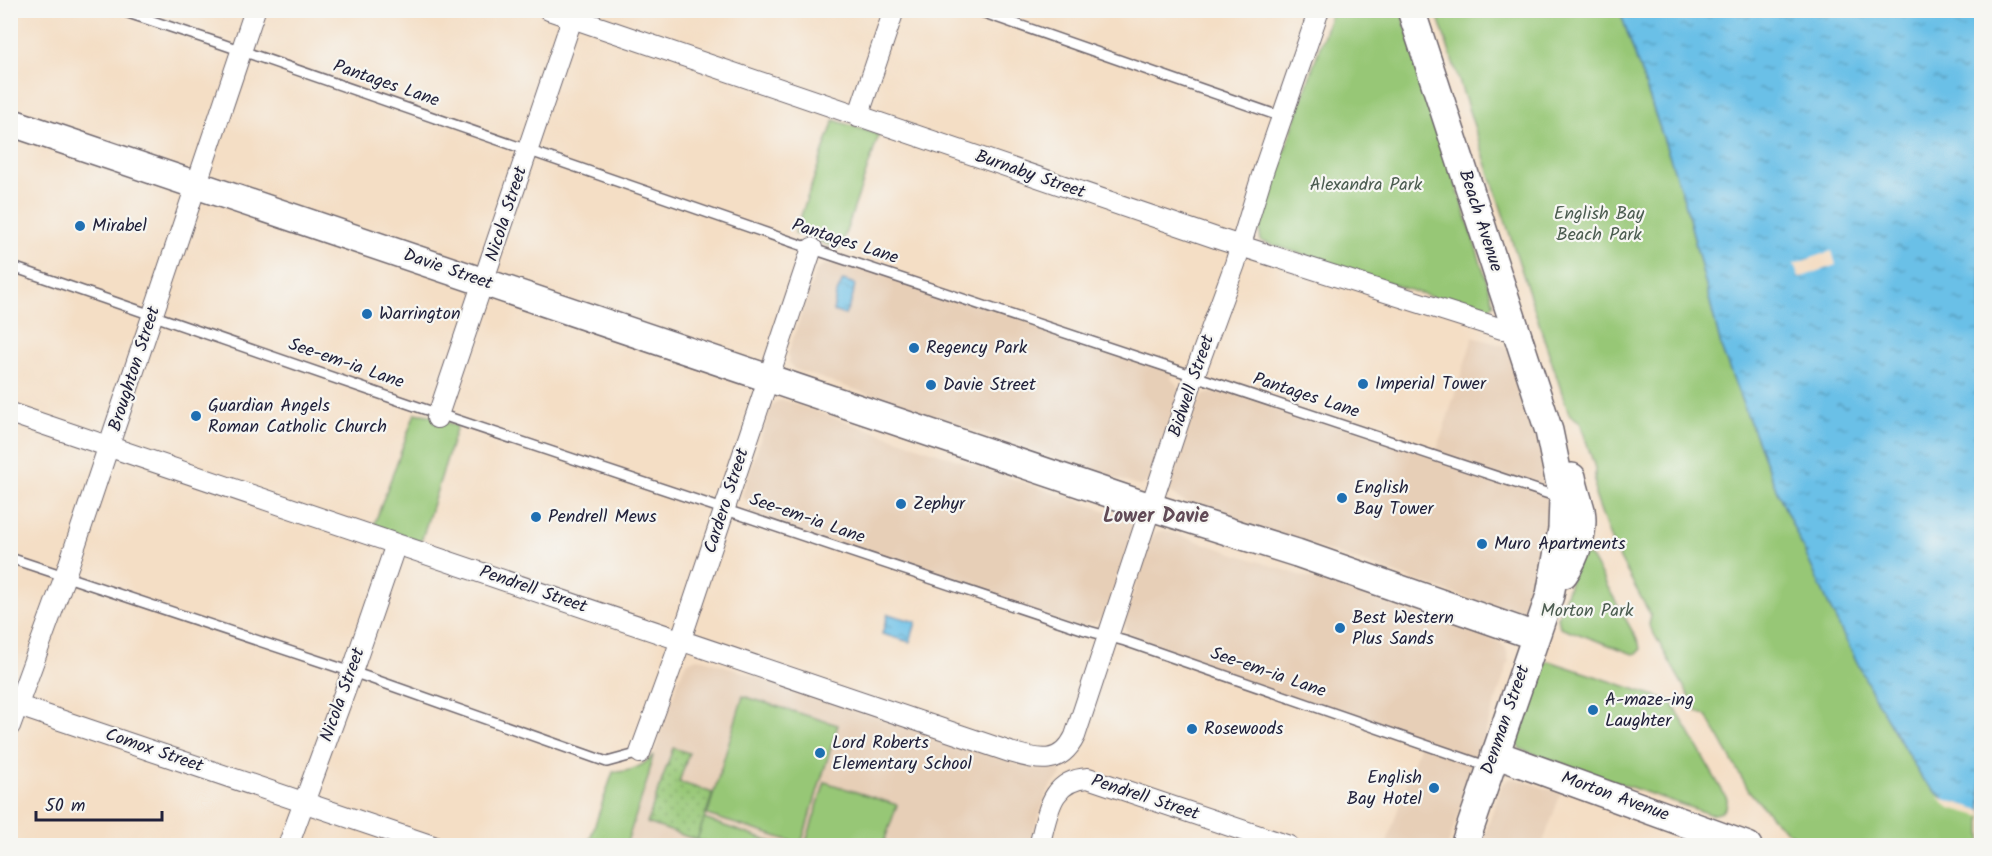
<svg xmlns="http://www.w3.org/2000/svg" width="1992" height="856" viewBox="0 0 1992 856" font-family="Kalam,sans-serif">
  <defs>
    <pattern id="grass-dots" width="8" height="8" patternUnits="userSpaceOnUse" patternTransform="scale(1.5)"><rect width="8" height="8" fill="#97c776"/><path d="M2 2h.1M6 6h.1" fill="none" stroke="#7ba162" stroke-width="1.8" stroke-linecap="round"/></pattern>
    <pattern id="water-ripples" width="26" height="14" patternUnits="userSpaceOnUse" patternTransform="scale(1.5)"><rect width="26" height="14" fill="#6ac0e7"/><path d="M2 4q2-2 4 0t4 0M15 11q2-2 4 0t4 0" fill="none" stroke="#579cbc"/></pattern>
  </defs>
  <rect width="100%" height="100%" fill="#f6f6f2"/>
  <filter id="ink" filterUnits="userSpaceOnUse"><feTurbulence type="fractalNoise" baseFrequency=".0167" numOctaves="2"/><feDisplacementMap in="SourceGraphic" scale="12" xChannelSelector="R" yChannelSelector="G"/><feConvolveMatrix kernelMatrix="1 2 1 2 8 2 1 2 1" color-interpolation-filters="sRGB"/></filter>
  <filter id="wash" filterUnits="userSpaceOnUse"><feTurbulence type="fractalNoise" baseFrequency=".008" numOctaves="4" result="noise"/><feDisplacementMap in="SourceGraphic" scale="24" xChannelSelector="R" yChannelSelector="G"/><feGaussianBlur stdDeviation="1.35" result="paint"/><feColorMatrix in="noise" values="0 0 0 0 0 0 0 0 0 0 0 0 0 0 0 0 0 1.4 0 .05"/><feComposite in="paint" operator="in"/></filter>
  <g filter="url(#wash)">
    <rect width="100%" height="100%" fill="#f4dec5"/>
    <!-- built -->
    <path fill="#e7cfb7" d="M838,257L1174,371L1171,379L1178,385L1179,395L1149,480L1143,485L1138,486L794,369L789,363L788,354L816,271L823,265L834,264Z
      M1473,337L1508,347L1557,481L1548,495L1549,506L1554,509L1557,518L1529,602L1521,611L1508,612L1180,500L1170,492L1171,482L1198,402L1204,395L1210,393H1218L1221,385L1435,456Z
      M783,400L1130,519L1134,528L1105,616L1094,623H1088L1085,630L750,518L753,508L742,496L770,409L775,402Z
      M1164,530L1498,641L1506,648L1509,661L1448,845H1386L1420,743L1131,643L1133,637L1126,630L1124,622L1150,540L1155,533Z
      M696,658L704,659L1031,768L1042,769L1056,765L1062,775L1051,786L1048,791L1029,845L626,846L648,778L653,755L683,668L688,662Z
      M1514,778L1561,793L1542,845H1481L1502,784L1509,779Z"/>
    <!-- grass -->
    <path fill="url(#grass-dots)" stroke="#5c7458" stroke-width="1.5" d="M673,748L689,753L679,782L713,793L697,840L647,823Z"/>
    <!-- park -->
    <path fill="#97c776" stroke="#5c7458" stroke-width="1.5" d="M1332,11H1401L1494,304L1483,314L1261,241L1259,227Z
      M1436,11H1620L1685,202L1722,350L1774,484L1832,612L1876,700L1923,780L1981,814V845H1806L1778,824L1749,791L1707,716L1698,712L1649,625L1651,616L1613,546L1595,495V468L1580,422L1569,414Z
      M834,120L879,135L840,249L795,233Z
      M415,413L429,415L457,426L421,542L374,525Z
      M1582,556H1589L1592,559L1639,643L1640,650L1637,653L1633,654L1560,627L1558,618L1577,562Z
      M1549,661L1671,701L1727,799C1728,810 1720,815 1709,814L1520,749L1517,742L1543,667L1544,663Z
      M743,696L838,725L801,844L707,815Z
      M653,755L648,778L626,845H588L613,772C628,772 643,767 653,755Z
      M825,782L897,805L883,845H805Z
      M704,819L780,845H714L697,840Z"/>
    <!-- water -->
    <path fill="url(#water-ripples)" stroke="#467191" stroke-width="1.5" d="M1620,11H1981V814L1951,806L1923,780L1876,700L1832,612L1774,484L1722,350L1685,202Z
      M843,280L855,284L852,300L845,315L833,311L836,295Z
      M888,614L916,622L910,642L882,634Z"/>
    <!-- pier -->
    <path fill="#f4dec5" d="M1832,251L1836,265L1799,278L1794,264Z
      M1937,797L1981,810L1982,817L1950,808Z"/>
  </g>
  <g filter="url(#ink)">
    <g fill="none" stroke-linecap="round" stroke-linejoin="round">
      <defs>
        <path id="lane" d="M119,10L222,44L798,244L1558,497
          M976,10L1282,117
          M10,266L421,408L1085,630L1125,641L1489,767
          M10,558L367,677L607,762L640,753"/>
        <path id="street" d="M549,10L1222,240L1502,329L1515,328
          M858,117L894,10
          M10,413L1010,752C1038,760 1060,767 1075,736L1194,376L1235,264L1263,172L1319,10
          M437,418L575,10
          M10,703L433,846
          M10,726L65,576L255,10
          M640,753L675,657L812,248
          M288,846L352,672L396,544
          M1039,846C1048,815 1049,780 1088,778L1289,846"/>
        <path id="secondary" d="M1411,10L1549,431L1563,499L1562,529L1550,595L1464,846
          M10,122L1135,502L1297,553L1535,636
          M1564,574C1576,557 1585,531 1581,510C1578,499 1574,488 1572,477
          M1495,754L1748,846"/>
      </defs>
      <!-- lane casing -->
      <use href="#lane" stroke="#6c646b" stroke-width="12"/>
      <!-- street casing -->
      <use href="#street" stroke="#6c646b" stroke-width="22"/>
      <!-- secondary casing -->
      <use href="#secondary" stroke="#6c646b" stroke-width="30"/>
      <!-- lane -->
      <use href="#lane" stroke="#fff" stroke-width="9"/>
      <!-- street -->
      <use href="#street" stroke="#fff" stroke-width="20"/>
      <!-- secondary -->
      <use href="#secondary" stroke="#fff" stroke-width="27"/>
    </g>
  </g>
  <!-- markers -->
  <g fill="#1f6fb2" stroke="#f6f6f2" stroke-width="2">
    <circle cx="80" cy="226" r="6"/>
    <circle cx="367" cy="314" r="6"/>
    <circle cx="914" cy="348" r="6"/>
    <circle cx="1363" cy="384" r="6"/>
    <circle cx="931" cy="385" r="6"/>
    <circle cx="196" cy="416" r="6"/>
    <circle cx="1342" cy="498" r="6"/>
    <circle cx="901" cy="504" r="6"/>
    <circle cx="536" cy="517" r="6"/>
    <circle cx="1482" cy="544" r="6"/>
    <circle cx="1340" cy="628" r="6"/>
    <circle cx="1593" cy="710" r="6"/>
    <circle cx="1192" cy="729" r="6"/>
    <circle cx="820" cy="753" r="6"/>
    <circle cx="1434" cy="788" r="6"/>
  </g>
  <g text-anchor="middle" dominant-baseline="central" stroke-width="4.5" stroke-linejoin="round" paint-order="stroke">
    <!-- street labels -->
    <g font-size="18" fill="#22223b" stroke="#f6f6f2">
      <text transform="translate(386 84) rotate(19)">Pantages Lane</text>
      <text transform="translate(1030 175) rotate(19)">Burnaby Street</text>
      <text transform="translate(507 214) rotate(-72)">Nicola Street</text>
      <text transform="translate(1480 221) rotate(72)">Beach Avenue</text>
      <text transform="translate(845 242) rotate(18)">Pantages Lane</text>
      <text transform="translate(448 270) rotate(19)">Davie Street</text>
      <text transform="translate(346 364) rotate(19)">See-em-ia Lane</text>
      <text transform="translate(135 369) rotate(-72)">Broughton Street</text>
      <text transform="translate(1192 386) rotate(-71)">Bidwell Street</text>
      <text transform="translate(1306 396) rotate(18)">Pantages Lane</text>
      <text transform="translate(727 501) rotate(-72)">Cardero Street</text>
      <text transform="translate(807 519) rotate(19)">See-em-ia Lane</text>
      <text transform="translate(533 590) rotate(19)">Pendrell Street</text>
      <text transform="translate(1268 673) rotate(19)">See-em-ia Lane</text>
      <text transform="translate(343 695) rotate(-70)">Nicola Street</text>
      <text transform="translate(1506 720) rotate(-71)">Denman Street</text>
      <text transform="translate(154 751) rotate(19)">Comox Street</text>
      <text transform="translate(1615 797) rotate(20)">Morton Avenue</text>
      <text transform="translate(1145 798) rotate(18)">Pendrell Street</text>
    </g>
    <!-- park labels -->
    <g font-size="18" fill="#4b5c50" stroke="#f6f6f2">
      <text x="1366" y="185">Alexandra Park</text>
      <text x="1599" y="214">English Bay<tspan x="1599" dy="21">Beach Park</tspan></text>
      <text x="1587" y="611">Morton Park</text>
    </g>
    <!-- poi labels -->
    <g font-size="18" fill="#22223b" stroke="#f6f6f2" text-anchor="start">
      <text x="92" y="226">Mirabel</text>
      <text x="379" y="314">Warrington</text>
      <text x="926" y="348">Regency Park</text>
      <text x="1375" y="384">Imperial Tower</text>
      <text x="943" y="385">Davie Street</text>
      <text x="208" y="406">Guardian Angels<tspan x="208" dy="21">Roman Catholic Church</tspan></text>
      <text x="1354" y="488">English<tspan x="1354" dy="21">Bay Tower</tspan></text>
      <text x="913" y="504">Zephyr</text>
      <text x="548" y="517">Pendrell Mews</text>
      <text x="1494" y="544">Muro Apartments</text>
      <text x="1352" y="618">Best Western<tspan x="1352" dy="21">Plus Sands</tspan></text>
      <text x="1605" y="700">A-maze-ing<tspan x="1605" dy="21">Laughter</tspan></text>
      <text x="1204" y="729">Rosewoods</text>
      <text x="832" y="743">Lord Roberts<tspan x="832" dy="21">Elementary School</tspan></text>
      <text x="1422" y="778" text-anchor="end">English<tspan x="1422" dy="21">Bay Hotel</tspan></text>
    </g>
    <!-- neighbourhood labels -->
    <g font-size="20" font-weight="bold" fill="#614b57" stroke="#f6f6f2">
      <text x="1156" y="517">Lower Davie</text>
    </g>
  </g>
  <!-- margin -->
  <rect width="1992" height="856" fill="none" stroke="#f6f6f2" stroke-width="36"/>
  <!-- scale -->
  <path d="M36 811v9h126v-9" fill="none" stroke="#22223b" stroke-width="3"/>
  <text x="45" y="811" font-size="18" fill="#22223b" stroke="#f6f6f2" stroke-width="4.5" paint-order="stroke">50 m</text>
</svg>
